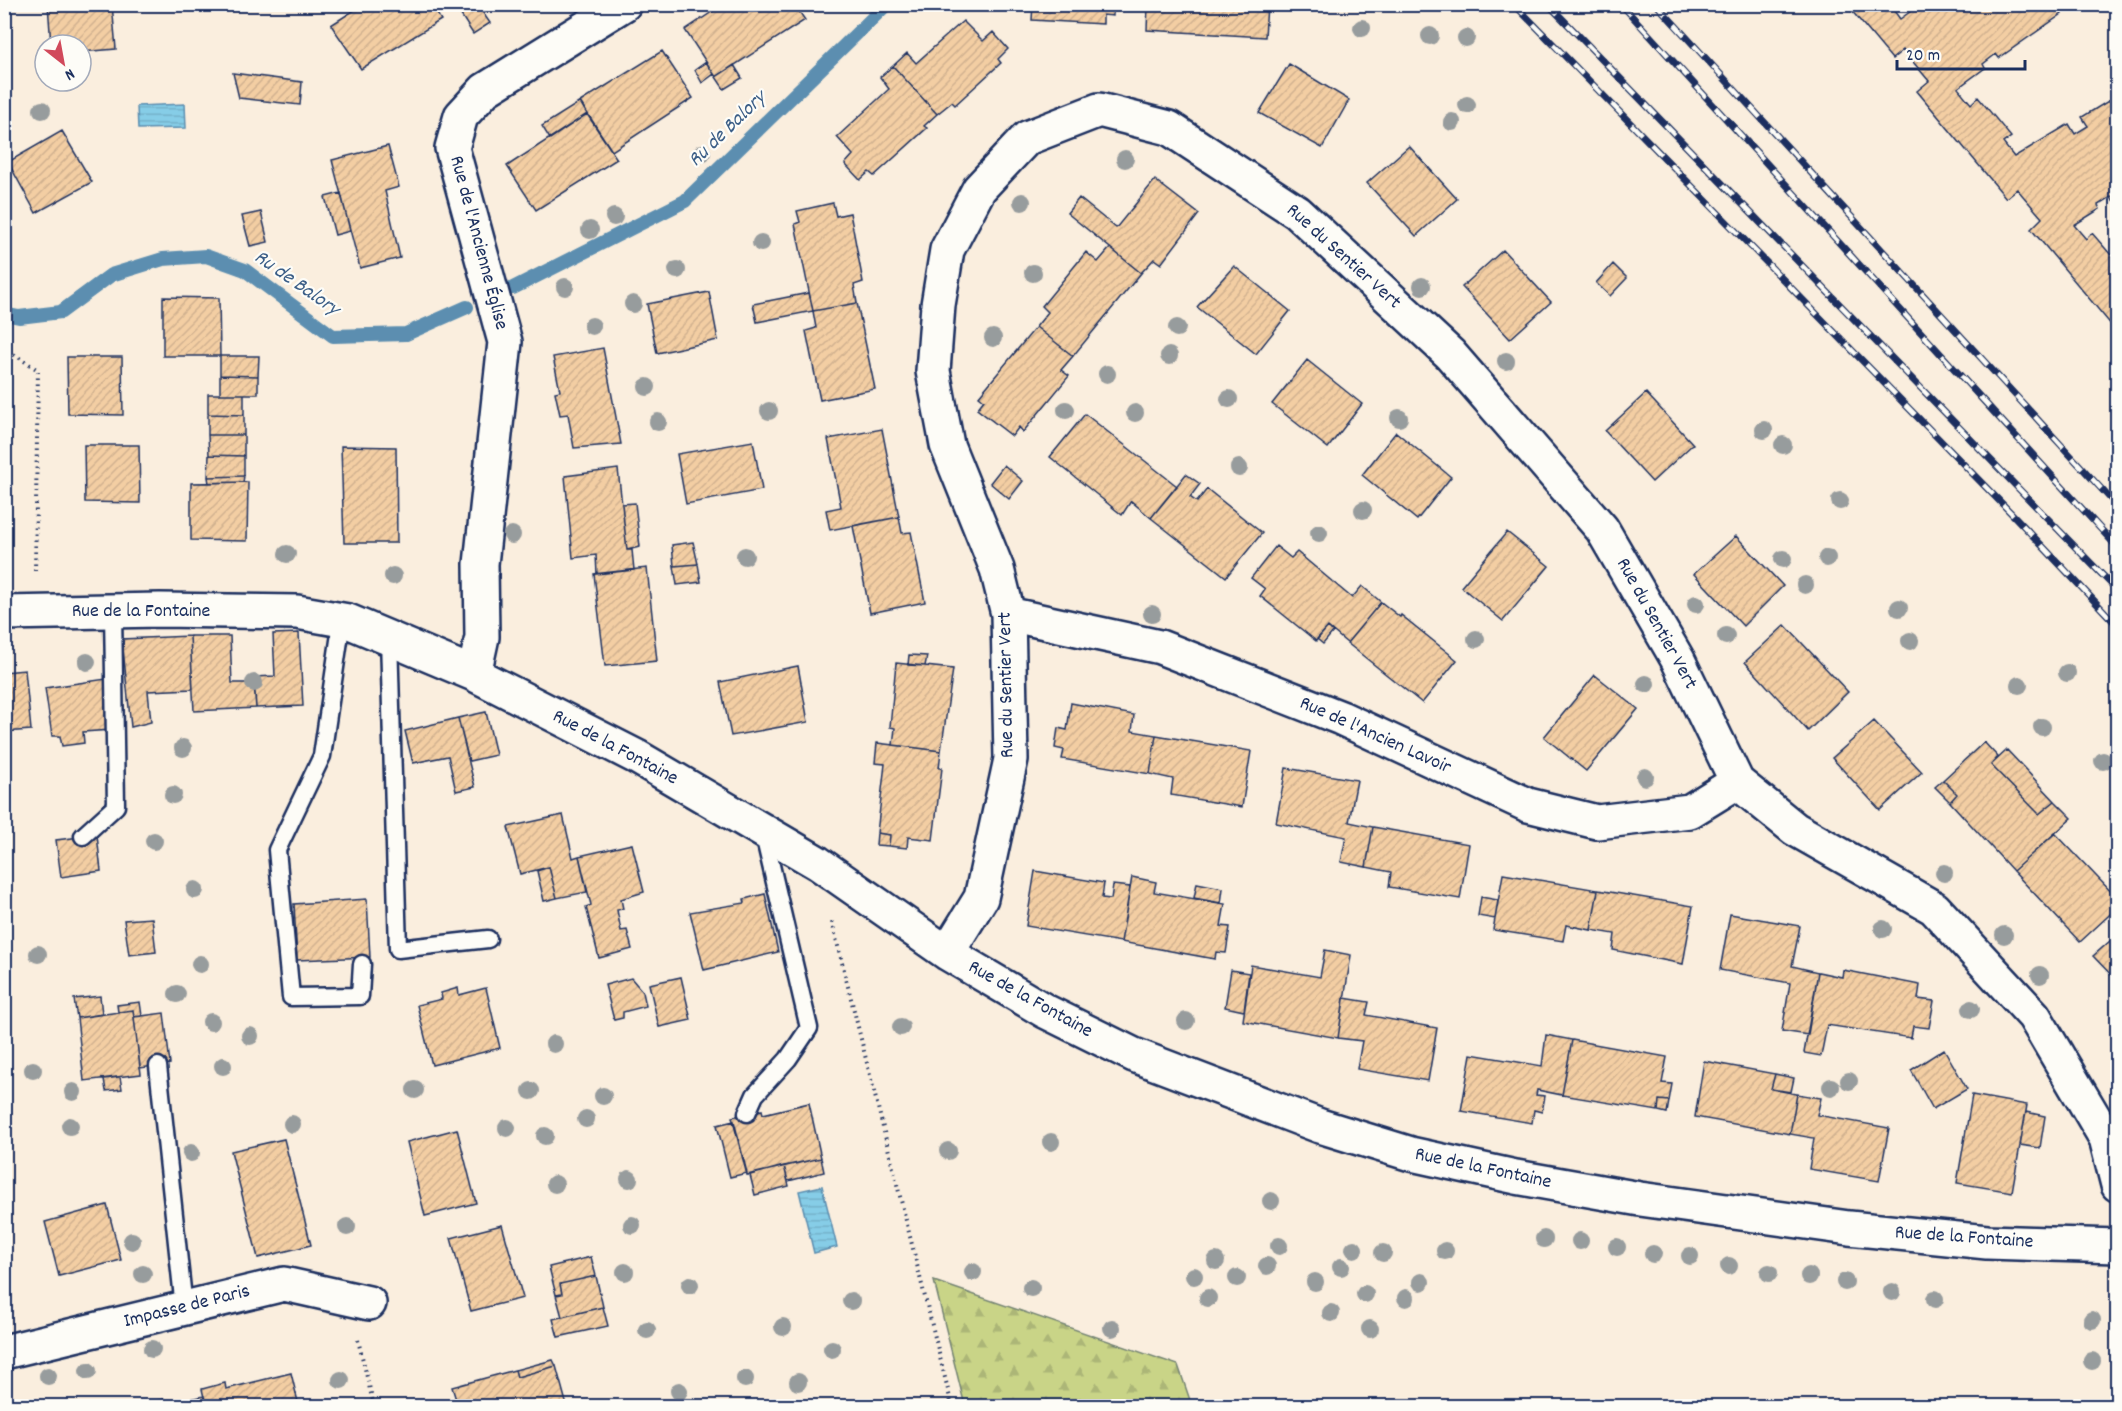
<svg xmlns="http://www.w3.org/2000/svg" width="2122" height="1411" viewBox="0 0 2122 1411" font-family="Dekko,sans-serif">
  <defs>
    <pattern id="forest-firs" width="22" height="20" patternUnits="userSpaceOnUse" patternTransform="scale(1.5)"><rect width="22" height="20" fill="#c9d487"/><path d="M5 1l3.5 6h-7zM16 11l3.5 6h-7z" fill="#acb677"/></pattern>
    <pattern id="water-rules" width="6" height="5" patternUnits="userSpaceOnUse" patternTransform="scale(1.5)"><rect width="6" height="5" fill="#86cde7"/><path d="M0 2.5h6" fill="none" stroke="#73b0c9"/></pattern>
    <pattern id="building-hatch" width="6" height="6" patternUnits="userSpaceOnUse" patternTransform="scale(1.5)"><rect width="6" height="6" fill="#f3cea3"/><path d="M-1 1l2-2M0 6l6-6M5 7l2-2" fill="none" stroke="#d0b18f"/></pattern>
  </defs>
  <rect width="100%" height="100%" fill="#faeede"/>
  <filter id="ink" filterUnits="userSpaceOnUse"><feTurbulence type="fractalNoise" baseFrequency=".0167" numOctaves="2"/><feDisplacementMap in="SourceGraphic" scale="12" xChannelSelector="R" yChannelSelector="G"/><feConvolveMatrix kernelMatrix="1 2 1 2 8 2 1 2 1" color-interpolation-filters="sRGB"/></filter>
  <g filter="url(#ink)">
    <!-- forest -->
    <path fill="url(#forest-firs)" stroke="#728272" stroke-width="1.5" d="M934,1281L1178,1365L1192,1406H965Z"/>
    <!-- water -->
    <path fill="url(#water-rules)" stroke="#5b8eb0" stroke-width="1.5" d="M185,104L186,128L138,129L137,106Z
      M822,1186L837,1247L814,1253L799,1191Z"/>
    <g fill="none" stroke-linecap="round" stroke-linejoin="round">
      <!-- stream -->
      <path stroke="#5b8eb0" stroke-width="14" d="M513,288L685,201L887,4
        M4,314L19,317L61,312L111,275L163,259L206,256L245,270L333,336L406,334L467,307"/>
    </g>
    <!-- building -->
    <path fill="url(#building-hatch)" stroke="#1b2f5e" stroke-width="1.5" d="M48,4H112L116,49L81,52V45H51Z
      M364,4H431L441,20L361,69L331,25Z
      M454,4H497L483,13L490,23L473,34Z
      M724,4H794L805,20L716,77L685,30Z
      M1033,4H1113V16L1103,15V24L1032,20Z
      M1148,4H1267L1265,37L1147,30Z
      M1846,4H1889L1900,19L1921,4H2056L2062,14L1999,58L1996,54L1983,64L1985,68L1958,88L1971,104L1978,97L2011,137L2003,143L2014,157L2069,124L2075,134L2088,126L2082,117L2118,95V198L2113,201L2111,197L2098,205L2100,209L2074,225L2086,239L2092,233L2118,263V333L2031,229L2042,218L2017,189L2006,198L1917,91L1929,81L1903,50L1892,59Z
      M963,21L983,41L993,32L1008,49L998,59L1001,63L955,105L952,102L937,114L893,66L907,53L916,63Z
      M662,51L693,98L612,151L580,102Z
      M706,62L714,74L702,83L695,70Z
      M1289,64L1349,100L1322,148L1259,113Z
      M734,65L742,78L724,89L716,77Z
      M893,66L937,114L924,126L927,128L874,176L869,172L860,180L845,164L853,155L837,137L889,89L880,77Z
      M233,73L302,82L300,105L239,98Z
      M580,102L587,114L550,139L542,126Z
      M587,114L617,159L536,210L507,166Z
      M62,131L92,182L36,213L8,162Z
      M388,146L399,187L385,191L400,258L360,268L332,160Z
      M1409,146L1457,199L1416,236L1367,183Z
      M1155,180L1199,214L1161,264L1154,259L1141,273L1067,213L1079,198L1116,228Z
      M341,193L350,231L335,235L325,197Z
      M833,203L836,216L850,213L863,282L854,285L857,303L813,311L795,224L800,222L797,211Z
      M261,212L268,242L250,246L242,216Z
      M1110,248L1141,273L1073,356L1036,327L1048,312L1042,306L1086,252L1098,262Z
      M1503,250L1551,302L1510,339L1462,287Z
      M1613,264L1627,278L1610,296L1596,283Z
      M1234,266L1290,311L1256,354L1197,307Z
      M709,292L718,340L657,353L647,304Z
      M809,293L813,311L757,322L753,304Z
      M163,297L219,298L220,356H163Z
      M857,303L875,389L820,400L806,331L816,328L813,311Z
      M1036,327L1073,356L1061,370L1069,376L1023,432L1019,427L1012,436L977,409L984,400L979,396Z
      M603,348L621,444L574,448L568,414L560,415L555,392L560,391L553,357Z
      M220,356H259L258,376L220,375Z
      M67,357H122L123,415L68,414Z
      M1307,360L1362,404L1328,448L1272,404Z
      M220,375L258,376V394H220Z
      M1646,393L1693,444L1652,482L1605,431Z
      M208,394H244V415L208,414Z
      M208,414L244,415V435H208Z
      M1085,414L1177,486L1151,518L1131,501L1122,515L1050,457Z
      M882,429L899,517L830,530L826,510L841,507L828,439Z
      M1396,432L1451,477L1417,520L1362,475Z
      M208,435H244V456L209,455Z
      M753,441L762,490L686,504L677,454Z
      M84,445H139L140,503L85,502Z
      M341,446L396,447L397,543H344Z
      M209,455L244,456V476L208,477Z
      M1004,465L1023,481L1009,499L990,483Z
      M618,469L627,550H632L634,570L597,574L596,555L573,558L565,476Z
      M1186,474L1200,484L1190,497L1197,502L1207,489L1262,533L1226,577L1151,518Z
      M244,476L243,482L209,483L208,477Z
      M248,482L247,541L191,540V483Z
      M635,503L640,547L627,550L622,504Z
      M899,517L902,533L911,532L925,602L870,613L853,526Z
      M1507,532L1549,566L1503,621L1461,587Z
      M1736,536L1783,586L1743,626L1694,574Z
      M693,542L698,564L674,566L672,545Z
      M1276,546L1291,558L1297,552L1352,598L1362,586L1381,602L1347,643L1328,627L1316,641L1260,596L1265,589L1251,578Z
      M698,564L701,582L677,585L674,566Z
      M647,568L657,661L605,666L594,574Z
      M1381,602L1400,617L1401,615L1457,660L1422,703L1347,643Z
      M1785,625L1848,692L1808,731L1745,662Z
      M1328,627L1333,632L1323,644L1317,639Z
      M299,633L303,706L256,708L254,677L275,676L273,634Z
      M190,636L193,689L148,691L151,722L131,727L122,639Z
      M190,636H230L232,683H254L256,708L194,711Z
      M909,655L927,656L925,666L908,665Z
      M896,663L953,669L941,751L893,745L895,728L890,727Z
      M798,666L808,722L731,736L720,682Z
      M25,670L31,730L4,732V672Z
      M1595,675L1638,709L1586,771L1544,737Z
      M106,679L111,730L83,732L84,743L62,746L60,736H52L45,688Z
      M1071,703L1134,715L1132,731L1156,735L1150,774L1062,759L1064,750L1055,748L1058,728L1067,730Z
      M486,712L496,755L469,761L458,718Z
      M458,718L475,787L456,791L448,756L413,763L405,731Z
      M1874,721L1922,772L1880,810L1832,758Z
      M1156,735L1251,751L1242,807L1171,795L1173,779L1150,774Z
      M1984,742L1998,757L1991,765L2039,814L2055,801L2072,818L2013,871L1950,802L1957,794L1943,780Z
      M877,743L941,751L939,768H942L933,840L908,837L907,848L889,846L890,835L877,833L885,764L875,763Z
      M2007,750L2055,801L2039,814L1991,765Z
      M1286,768L1357,780L1349,822L1373,827L1366,867L1341,862L1346,837L1276,823Z
      M1943,780L1957,794L1950,802L1935,787Z
      M563,815L573,858L579,856L587,892L557,898L549,867L520,874L508,827Z
      M1373,827L1469,844L1460,899L1389,887L1391,872L1366,867Z
      M877,833L890,835L889,846L876,845Z
      M2055,833L2118,899V907L2080,942L2013,871Z
      M97,835L101,871L61,877L56,840Z
      M632,844L644,892L621,899L623,909L617,910L621,931L627,930L632,949L599,958L586,907L591,905L579,856Z
      M549,867L557,898L544,901L537,871Z
      M1035,871L1104,883L1102,898L1111,899L1113,885L1130,887L1121,942L1026,926Z
      M1503,874L1598,890L1591,930L1566,925L1563,941L1493,930Z
      M1132,877L1156,882L1154,892L1225,904L1221,926L1230,927L1226,953L1216,952L1215,959L1121,942Z
      M1197,883L1223,888L1221,903L1194,898Z
      M1598,890L1693,906L1683,964L1613,950L1615,934L1591,930Z
      M765,894L778,952L704,970L690,912L745,903L744,899Z
      M1481,897L1498,900L1495,919L1478,916Z
      M367,899L370,957L297,960L294,904Z
      M1730,914L1800,926L1792,966L1818,972L1808,1035L1782,1031L1790,983L1720,970Z
      M152,918L156,952L129,955L124,920Z
      M2118,934V982L2093,956Z
      M1325,950L1351,955L1338,1038L1243,1021L1251,965L1320,977Z
      M1231,970L1249,973L1244,1011L1225,1007Z
      M1843,970L1920,985L1918,999L1934,1001L1929,1028L1913,1026L1911,1038L1827,1025L1821,1056L1804,1053L1818,972L1842,977Z
      M681,977L691,1020L659,1027L649,984Z
      M631,978L643,992L646,1006L623,1012V1018L614,1020L605,985Z
      M458,988L459,995L486,988L500,1048L432,1065L417,1005L442,999L441,993Z
      M100,996L102,1014L77,1018L74,999Z
      M1344,998L1369,1002L1366,1015L1437,1028L1428,1081L1357,1069L1362,1041L1338,1038Z
      M140,1002L142,1016L134,1017L133,1010L118,1012L117,1005Z
      M133,1010L141,1074L84,1081L77,1018Z
      M164,1013L170,1064L140,1068L134,1017Z
      M1546,1035L1572,1040L1562,1095L1537,1090L1536,1095L1545,1096L1542,1112L1534,1110L1532,1123L1461,1111L1471,1054L1542,1066Z
      M1572,1040L1667,1057L1662,1083L1672,1084L1669,1101L1659,1100L1658,1111L1562,1095Z
      M1944,1049L1967,1089L1933,1109L1911,1070Z
      M1704,1061L1775,1074L1771,1089L1797,1094L1790,1134L1695,1117Z
      M1775,1074L1794,1078L1791,1092L1771,1089Z
      M120,1077L122,1089L106,1091L104,1079Z
      M1797,1094L1821,1098L1817,1115L1889,1128L1879,1181L1809,1169L1814,1138L1790,1134Z
      M1972,1095L2027,1105L2012,1192L1957,1183Z
      M1659,1100L1669,1101L1667,1113L1658,1111Z
      M809,1103L821,1158L747,1175L732,1117L762,1110L763,1114Z
      M2026,1112L2045,1116L2040,1148L2020,1145Z
      M734,1121L747,1173L730,1177L717,1125Z
      M457,1129L476,1203L425,1216L407,1142Z
      M284,1139L311,1245L258,1258L231,1151Z
      M821,1158L824,1172L788,1181L784,1166Z
      M784,1166L789,1186L755,1195L750,1175Z
      M107,1205L121,1260L59,1276L45,1222Z
      M502,1225L523,1298L471,1311L451,1238Z
      M591,1257L596,1276L560,1284L562,1294L556,1295L549,1267Z
      M596,1276L603,1307L562,1317L556,1295L562,1294L560,1284Z
      M603,1307L608,1326L558,1337L553,1319Z
      M553,1360L556,1366L517,1377L515,1370Z
      M556,1366L567,1406H458L452,1387L515,1370L517,1377Z
      M291,1373L299,1406H206L202,1389L225,1383L226,1389Z
      M204,1396L206,1406H138L165,1399L166,1404Z"/>
    <g fill="none" stroke-linecap="round" stroke-linejoin="round">
      <defs>
        <path id="lane" d="M342,620L322,756L277,850L291,997L360,996L362,964
          M389,638L398,949L488,939
          M83,836L116,806L113,611
          M158,1066L184,1308
          M747,1113L755,1095L788,1059L809,1028L763,831"/>
        <path id="street" d="M4,613L160,610L297,612L348,621L474,674L637,757L818,863L947,953L1045,1011L1134,1055L1320,1126L1411,1154L1516,1177L1640,1199L1849,1228L1987,1242L2118,1246
          M1008,614L1160,647L1341,718L1528,805L1597,822L1690,811L1737,782
          M474,674L482,637L481,564L505,342L452,148L461,116L485,90L624,4
          M947,953L981,898L1011,759L1008,614L997,569L947,445L933,371L938,305L947,250L979,189L1027,138L1099,110L1169,128L1297,212L1450,354L1602,529L1678,660L1737,782L1795,829L1934,908L2034,1016L2106,1138L2118,1185
          M4,1352L284,1284L369,1303"/>
      </defs>
      <!-- lane casing -->
      <use href="#lane" stroke="#1b2f5e" stroke-width="21"/>
      <!-- street casing -->
      <use href="#street" stroke="#1b2f5e" stroke-width="38"/>
      <!-- path -->
      <path stroke="#1b2f5e" stroke-width="4" stroke-dasharray="1.5 4.5" stroke-linecap="butt" d="M4,348L38,370L35,573
        M832,922L952,1406
        M358,1340L374,1406"/>
      <!-- lane -->
      <use href="#lane" stroke="#fdfcf7" stroke-width="16"/>
      <!-- street -->
      <use href="#street" stroke="#fdfcf7" stroke-width="33"/>
      <defs>
        <path id="rail" d="M1514,4L2016,518L2118,626
          M1548,4L2118,591
          M1621,4L2118,548
          M1656,4L2118,507"/>
      </defs>
      <!-- rail casing -->
      <use href="#rail" stroke="#1b2f5e" stroke-width="7"/>
      <!-- rail -->
      <use href="#rail" stroke="#fdfcf7" stroke-width="4.5" stroke-dasharray="14" stroke-linecap="butt"/>
    </g>
    <!-- trees -->
    <g fill="#979c9d">
      <circle cx="1362" cy="28" r="9"/>
      <circle cx="1430" cy="36" r="9"/>
      <circle cx="1466" cy="38" r="9"/>
      <circle cx="1467" cy="105" r="9"/>
      <circle cx="42" cy="110" r="9"/>
      <circle cx="1452" cy="122" r="9"/>
      <circle cx="702" cy="153" r="9"/>
      <circle cx="1125" cy="159" r="9"/>
      <circle cx="1022" cy="202" r="9"/>
      <circle cx="614" cy="217" r="9"/>
      <circle cx="590" cy="230" r="9"/>
      <circle cx="761" cy="243" r="9"/>
      <circle cx="677" cy="270" r="9"/>
      <circle cx="1033" cy="273" r="9"/>
      <circle cx="1422" cy="286" r="9"/>
      <circle cx="565" cy="287" r="9"/>
      <circle cx="633" cy="304" r="9"/>
      <circle cx="592" cy="326" r="9"/>
      <circle cx="1177" cy="328" r="9"/>
      <circle cx="993" cy="338" r="9"/>
      <circle cx="1169" cy="356" r="9"/>
      <circle cx="1506" cy="361" r="9"/>
      <circle cx="1107" cy="374" r="9"/>
      <circle cx="647" cy="387" r="9"/>
      <circle cx="1229" cy="399" r="9"/>
      <circle cx="1066" cy="410" r="9"/>
      <circle cx="769" cy="411" r="9"/>
      <circle cx="1135" cy="413" r="9"/>
      <circle cx="1399" cy="418" r="9"/>
      <circle cx="658" cy="422" r="9"/>
      <circle cx="1764" cy="430" r="9"/>
      <circle cx="1783" cy="445" r="9"/>
      <circle cx="1239" cy="468" r="9"/>
      <circle cx="1840" cy="501" r="9"/>
      <circle cx="1363" cy="510" r="9"/>
      <circle cx="1319" cy="533" r="9"/>
      <circle cx="512" cy="535" r="9"/>
      <circle cx="287" cy="554" r="9"/>
      <circle cx="745" cy="556" r="9"/>
      <circle cx="1827" cy="558" r="9"/>
      <circle cx="1783" cy="559" r="9"/>
      <circle cx="393" cy="576" r="9"/>
      <circle cx="1805" cy="585" r="9"/>
      <circle cx="1696" cy="604" r="9"/>
      <circle cx="1899" cy="608" r="9"/>
      <circle cx="1152" cy="614" r="9"/>
      <circle cx="1726" cy="636" r="9"/>
      <circle cx="1476" cy="639" r="9"/>
      <circle cx="1910" cy="641" r="9"/>
      <circle cx="87" cy="662" r="9"/>
      <circle cx="2067" cy="673" r="9"/>
      <circle cx="254" cy="683" r="9"/>
      <circle cx="1646" cy="684" r="9"/>
      <circle cx="2019" cy="685" r="9"/>
      <circle cx="2042" cy="727" r="9"/>
      <circle cx="183" cy="748" r="9"/>
      <circle cx="2103" cy="761" r="9"/>
      <circle cx="1645" cy="777" r="9"/>
      <circle cx="173" cy="795" r="9"/>
      <circle cx="154" cy="841" r="9"/>
      <circle cx="1944" cy="873" r="9"/>
      <circle cx="195" cy="890" r="9"/>
      <circle cx="1883" cy="929" r="9"/>
      <circle cx="2004" cy="935" r="9"/>
      <circle cx="38" cy="954" r="9"/>
      <circle cx="200" cy="964" r="9"/>
      <circle cx="2040" cy="975" r="9"/>
      <circle cx="177" cy="994" r="9"/>
      <circle cx="1971" cy="1009" r="9"/>
      <circle cx="1186" cy="1021" r="9"/>
      <circle cx="211" cy="1022" r="9"/>
      <circle cx="901" cy="1027" r="9"/>
      <circle cx="250" cy="1036" r="9"/>
      <circle cx="554" cy="1044" r="9"/>
      <circle cx="223" cy="1066" r="9"/>
      <circle cx="33" cy="1070" r="9"/>
      <circle cx="1849" cy="1081" r="9"/>
      <circle cx="1831" cy="1087" r="9"/>
      <circle cx="415" cy="1090" r="9"/>
      <circle cx="531" cy="1091" r="9"/>
      <circle cx="73" cy="1092" r="9"/>
      <circle cx="603" cy="1096" r="9"/>
      <circle cx="586" cy="1119" r="9"/>
      <circle cx="292" cy="1124" r="9"/>
      <circle cx="70" cy="1126" r="9"/>
      <circle cx="507" cy="1128" r="9"/>
      <circle cx="545" cy="1136" r="9"/>
      <circle cx="1051" cy="1142" r="9"/>
      <circle cx="948" cy="1151" r="9"/>
      <circle cx="191" cy="1153" r="9"/>
      <circle cx="629" cy="1179" r="9"/>
      <circle cx="555" cy="1184" r="9"/>
      <circle cx="1271" cy="1201" r="9"/>
      <circle cx="632" cy="1225" r="9"/>
      <circle cx="347" cy="1227" r="9"/>
      <circle cx="1544" cy="1239" r="9"/>
      <circle cx="132" cy="1241" r="9"/>
      <circle cx="1580" cy="1241" r="9"/>
      <circle cx="1279" cy="1246" r="9"/>
      <circle cx="1617" cy="1247" r="9"/>
      <circle cx="1354" cy="1249" r="9"/>
      <circle cx="1445" cy="1251" r="9"/>
      <circle cx="1383" cy="1253" r="9"/>
      <circle cx="1653" cy="1254" r="9"/>
      <circle cx="1690" cy="1256" r="9"/>
      <circle cx="1216" cy="1261" r="9"/>
      <circle cx="1267" cy="1266" r="9"/>
      <circle cx="1729" cy="1266" r="9"/>
      <circle cx="1341" cy="1267" r="9"/>
      <circle cx="625" cy="1272" r="9"/>
      <circle cx="973" cy="1272" r="9"/>
      <circle cx="1769" cy="1273" r="9"/>
      <circle cx="143" cy="1274" r="9"/>
      <circle cx="1194" cy="1276" r="9"/>
      <circle cx="1809" cy="1276" r="9"/>
      <circle cx="1237" cy="1278" r="9"/>
      <circle cx="1315" cy="1282" r="9"/>
      <circle cx="1421" cy="1282" r="9"/>
      <circle cx="1845" cy="1282" r="9"/>
      <circle cx="690" cy="1285" r="9"/>
      <circle cx="1031" cy="1288" r="9"/>
      <circle cx="1892" cy="1292" r="9"/>
      <circle cx="1365" cy="1294" r="9"/>
      <circle cx="1208" cy="1298" r="9"/>
      <circle cx="1406" cy="1298" r="9"/>
      <circle cx="1935" cy="1299" r="9"/>
      <circle cx="851" cy="1301" r="9"/>
      <circle cx="1331" cy="1313" r="9"/>
      <circle cx="2092" cy="1320" r="9"/>
      <circle cx="783" cy="1327" r="9"/>
      <circle cx="1112" cy="1328" r="9"/>
      <circle cx="1370" cy="1329" r="9"/>
      <circle cx="647" cy="1330" r="9"/>
      <circle cx="152" cy="1349" r="9"/>
      <circle cx="832" cy="1349" r="9"/>
      <circle cx="2092" cy="1361" r="9"/>
      <circle cx="88" cy="1371" r="9"/>
      <circle cx="48" cy="1376" r="9"/>
      <circle cx="745" cy="1379" r="9"/>
      <circle cx="341" cy="1380" r="9"/>
      <circle cx="798" cy="1382" r="9"/>
      <circle cx="679" cy="1391" r="9"/>
    </g>
  </g>
  <g text-anchor="middle" dominant-baseline="central" stroke-width="4.5" stroke-linejoin="round" paint-order="stroke">
    <!-- street labels -->
    <g font-size="20" fill="#1b2f5e" stroke="#fdfcf7">
      <text transform="translate(478 243) rotate(75)">Rue de l'Ancienne Église</text>
      <text transform="translate(1343 257) rotate(42)">Rue du Sentier Vert</text>
      <text x="141" y="612">Rue de la Fontaine</text>
      <text transform="translate(1656 624) rotate(61)">Rue du Sentier Vert</text>
      <text transform="translate(1007 685) rotate(-91)">Rue du Sentier Vert</text>
      <text transform="translate(1375 736) rotate(24)">Rue de l'Ancien Lavoir</text>
      <text transform="translate(615 748) rotate(28)">Rue de la Fontaine</text>
      <text transform="translate(1030 1000) rotate(29)">Rue de la Fontaine</text>
      <text transform="translate(1483 1169) rotate(12)">Rue de la Fontaine</text>
      <text transform="translate(1964 1238) rotate(4)">Rue de la Fontaine</text>
      <text transform="translate(187 1307) rotate(-14)">Impasse de Paris</text>
    </g>
    <!-- water labels -->
    <g font-size="21" font-style="italic" fill="#3b5e87" stroke="#fdfcf7">
      <text transform="translate(728 130) rotate(-44)">Ru de Balory</text>
      <text transform="translate(296 284) rotate(35)">Ru de Balory</text>
    </g>
  </g>
  <!-- margin -->
  <rect width="2122" height="1411" fill="none" stroke="#fdfcf7" stroke-width="24"/>
  <rect x="12" y="12" width="2098" height="1387" fill="none" stroke="#1b2f5e" stroke-width="2" filter="url(#ink)"/>
  <!-- north arrow -->
  <g transform="translate(63 63) rotate(149)"><circle r="28" fill="#fdfcf7" stroke="#a3aaba" stroke-width="1.5"/>
  <path d="M0-4.5L10 22L0 15L-10 22Z" fill="#d1495b"/>
  <text y="-9" font-size="16" font-weight="bold" text-anchor="middle" fill="#1b2f5e">N</text>
  </g>
  <!-- scale -->
  <path d="M1897 60v9h128v-9" fill="none" stroke="#1b2f5e" stroke-width="3"/>
  <text x="1906" y="60" font-size="18" fill="#1b2f5e" stroke="#fdfcf7" stroke-width="4.5" paint-order="stroke">20 m</text>
</svg>
